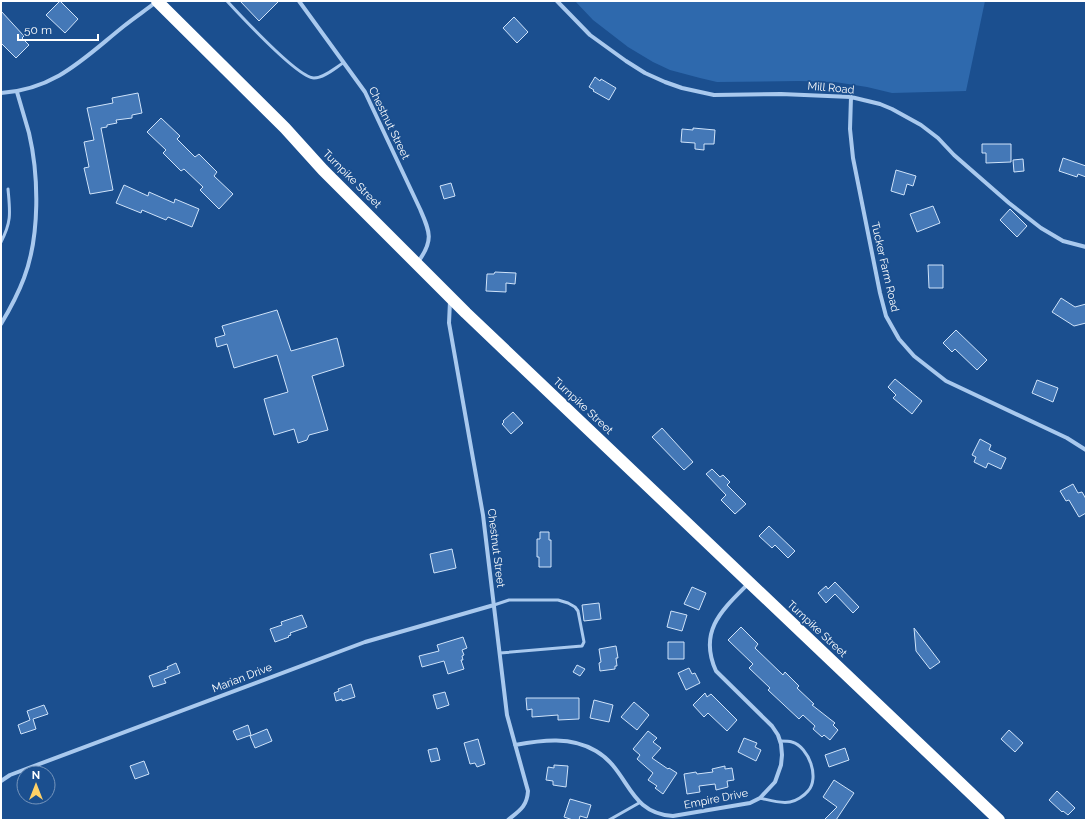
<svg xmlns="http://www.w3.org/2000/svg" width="1087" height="821" viewBox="0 0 1087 821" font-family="Raleway,sans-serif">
  <rect width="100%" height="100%" fill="#1b4f8f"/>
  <!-- green -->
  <path fill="#2e69ad" d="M575,1H985L966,91L892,93L867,87L835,82L799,81L717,82L700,78L670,70L653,62L628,47L593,20Z"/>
  <!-- building -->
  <path fill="#4478b7" stroke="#cfe3fa" d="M60,1L78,19L65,33L46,15Z
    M240,1H279L259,21Z
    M1,11L24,36L22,38L29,45L16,58L1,43Z
    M514,17L528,32L517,43L503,28Z
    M595,77L600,81L601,79L616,88L609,100L593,91L594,90L589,87Z
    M138,93L142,113L132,115V118L116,120L117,123L107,125V127L101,128L113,190L90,194L84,168L89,167L84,142L94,140L87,108L113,103L112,98Z
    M161,118L180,136L177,139L195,157L199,154L217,172L214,176L233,194L219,209L200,190L203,187L184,169L181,171L163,153L166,150L147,132Z
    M693,128L715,130L714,144H704V150L695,149V143L681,142L682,129L693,130Z
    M982,144H1011V162L986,163V153H982Z
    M1063,158L1086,166V177L1078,174L1077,177L1059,171Z
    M1023,159L1024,171L1014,172L1013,160Z
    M896,170L916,176L913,186L907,184L904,195L891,191Z
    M451,183L455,196L444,199L440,186Z
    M124,185L148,196L149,192L174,203L175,199L199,209L192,227L168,217L166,220L142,210L141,213L116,203Z
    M933,206L940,223L917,232L910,214Z
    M1010,209L1027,226L1017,237L1000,220Z
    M928,265H943V288H929Z
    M495,272L516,273L515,284L506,283V292L486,291L487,274H494Z
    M1061,298L1075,307L1086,304V323L1074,326L1052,312Z
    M277,310L291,351L337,338L344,366L312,376L328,430L309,435L307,440L298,443L294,429L274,435L264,399L288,392L277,355L234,368L227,344L217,347L215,338L225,335L222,326Z
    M956,330L987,360L977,370L955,349L952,352L943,343Z
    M895,379L922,401L912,414L893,398L896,395L888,387Z
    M1037,380L1058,388L1053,402L1032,393Z
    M513,412L523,423L511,434L502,424L504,422L503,421Z
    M662,428L693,462L684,470L652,437Z
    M980,439L991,445L989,450L1006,458L1001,469L988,463L986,468L974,462L976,457L972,455Z
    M712,469L720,477L723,475L730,482L727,485L746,504L735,514L721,500L726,495L706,474Z
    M1073,484L1078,493L1082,492L1086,499V513L1079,517L1069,500L1066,501L1060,491Z
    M769,526L795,551L788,558L775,545L772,548L759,536Z
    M540,532H549V540H551V567H539V557H537V539H540Z
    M452,549L456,568L434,573L430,554Z
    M835,582L859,607L853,613L835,594L826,603L818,593L826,586L828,589Z
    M692,587L706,593L699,610L684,604Z
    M599,603L601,619L584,621L582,605Z
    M671,611L687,615L682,631L667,627Z
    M302,615L307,627L290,633L291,635L288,636L289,637L275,642L270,629L282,625L281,622Z
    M741,627L758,644L755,648L783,675L785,672L799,686L797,688L814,704L812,705L835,723L833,725L838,730L830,740L824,735L822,737L813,729L815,726L803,715L799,719L768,690L770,688L749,668L753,664L728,640Z
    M914,628L940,662L930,669L916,651Z
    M463,637L467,648L462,650L464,655L462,656L463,660H461L464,669L448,674L444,661L422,667L419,656L439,651L437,645Z
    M668,642H684V659H668Z
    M616,646L618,658H616L617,666H615V669L600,671L599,663L601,662L599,649Z
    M176,663L180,673L164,679L166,683L153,687L149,676L168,669L167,667Z
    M577,665L585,669L580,676L573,672Z
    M689,668L692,674L695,673L700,683L686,690L678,673Z
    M351,684L355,697L342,701V699L336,701L334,693L339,691L338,689Z
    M445,692L449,705L437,709L433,695Z
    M705,693L707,697L711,694L737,720L727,731L708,713L704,717L693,705Z
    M526,698H579V719L558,720V715L532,717V709L527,710Z
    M594,700L613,705L609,722L590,718Z
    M634,702L649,715L637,730L621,717Z
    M44,705L48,714L33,719L36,729L21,734L18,725L30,720L27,711Z
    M248,725L251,735L237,740L233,731Z
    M267,729L272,741L255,748L250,736Z
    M1009,730L1023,743L1015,752L1001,739Z
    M648,731L657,738L653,742L661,748L652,758L668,769L669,768L677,773L663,794L655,788L657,786L648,780L653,773L637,759L640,755L633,749Z
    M744,738L757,743L755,747L761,750L756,761L738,752Z
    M478,739L485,764L477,767L475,763L470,764L464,743Z
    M437,748L440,760L431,762L428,750Z
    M845,748L849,760L829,767L825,755Z
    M144,761L149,774L135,779L130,766Z
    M554,765L568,766L566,787L553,785V781L546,780L548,767L554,768Z
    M725,766V769L732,768L734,780L727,781L728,787L716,790L715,784L699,786L700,792L687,794L684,774L696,772L697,774L713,772L712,769Z
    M834,780L854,793L836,820H824L837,807L823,797Z
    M1057,791L1075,808L1068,815L1063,811L1062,812L1049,800Z
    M570,799L591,805L587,818L580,816L579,820H573L564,817Z"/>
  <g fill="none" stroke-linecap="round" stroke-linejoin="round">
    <!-- lane -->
    <path stroke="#a9c9ee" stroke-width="3" d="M227,1C240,15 298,78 314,78C324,78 335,68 343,63
      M1,242C12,221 10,212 8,189
      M494,605L509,600H558L568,603L575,607L578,611L584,642L582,646L500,653
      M760,798C769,800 780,804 790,802C796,801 804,796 808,791C820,778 809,747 792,742C789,741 784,741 780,741
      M609,820L639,803"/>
    <!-- street -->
    <path stroke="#a9c9ee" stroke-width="4" d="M299,1L365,92L420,209C430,232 434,240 418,262
      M557,1L590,35L626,61L645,73L665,82L682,88L714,95L781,94L851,97L880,104L892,109L921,125L938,138L954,155L1009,203L1041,228L1063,241L1086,247
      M1,93C56,89 84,58 124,26C135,17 146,10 156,2
      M851,97L850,129L853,158L880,293L886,316L899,339L914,356L946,381L1067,438L1086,450
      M450,301L449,323L483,515L507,715L528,791C527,807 519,811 508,820
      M1,324C10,309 18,294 24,278C40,236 39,176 29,133C25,119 21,106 17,92
      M515,745C542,740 571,736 596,751C630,771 627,813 673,816L750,803L760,798L775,782L781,765L782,755L781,744L778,735L772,726L716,671C698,631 722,610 748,584
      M1,781L10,775L365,642L494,605"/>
    <!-- highway -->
    <path stroke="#fff" stroke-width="12" d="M157,1L285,128L323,170L466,313L999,820"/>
  </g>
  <g text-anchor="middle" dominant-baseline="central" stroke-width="3.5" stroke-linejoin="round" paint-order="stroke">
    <!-- street labels -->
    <g font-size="11" fill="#fff" stroke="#1b4f8f">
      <text transform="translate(831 88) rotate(5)">Mill Road</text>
      <text transform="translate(389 123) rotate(64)">Chestnut Street</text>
      <text transform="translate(352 179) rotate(45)">Turnpike Street</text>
      <text transform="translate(885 267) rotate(77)">Tucker Farm Road</text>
      <text transform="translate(583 406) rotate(43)">Turnpike Street</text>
      <text transform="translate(496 548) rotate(83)">Chestnut Street</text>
      <text transform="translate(817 629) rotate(43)">Turnpike Street</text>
      <text transform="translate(242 678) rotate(-21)">Marian Drive</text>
      <text transform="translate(716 799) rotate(-11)">Empire Drive</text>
    </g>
  </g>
  <!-- border -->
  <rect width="1087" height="821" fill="none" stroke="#ffffff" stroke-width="4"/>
  <!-- north arrow -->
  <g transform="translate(36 785)"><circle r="19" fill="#1b4f8f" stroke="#7695bc"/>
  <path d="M0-3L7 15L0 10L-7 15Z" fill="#ffd166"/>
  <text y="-6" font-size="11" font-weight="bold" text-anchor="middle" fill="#ffffff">N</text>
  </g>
  <!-- scale -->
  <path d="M18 34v6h80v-6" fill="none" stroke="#ffffff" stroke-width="2"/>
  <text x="24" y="34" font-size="12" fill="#ffffff" stroke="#1b4f8f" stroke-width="3" paint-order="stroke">50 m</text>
</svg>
